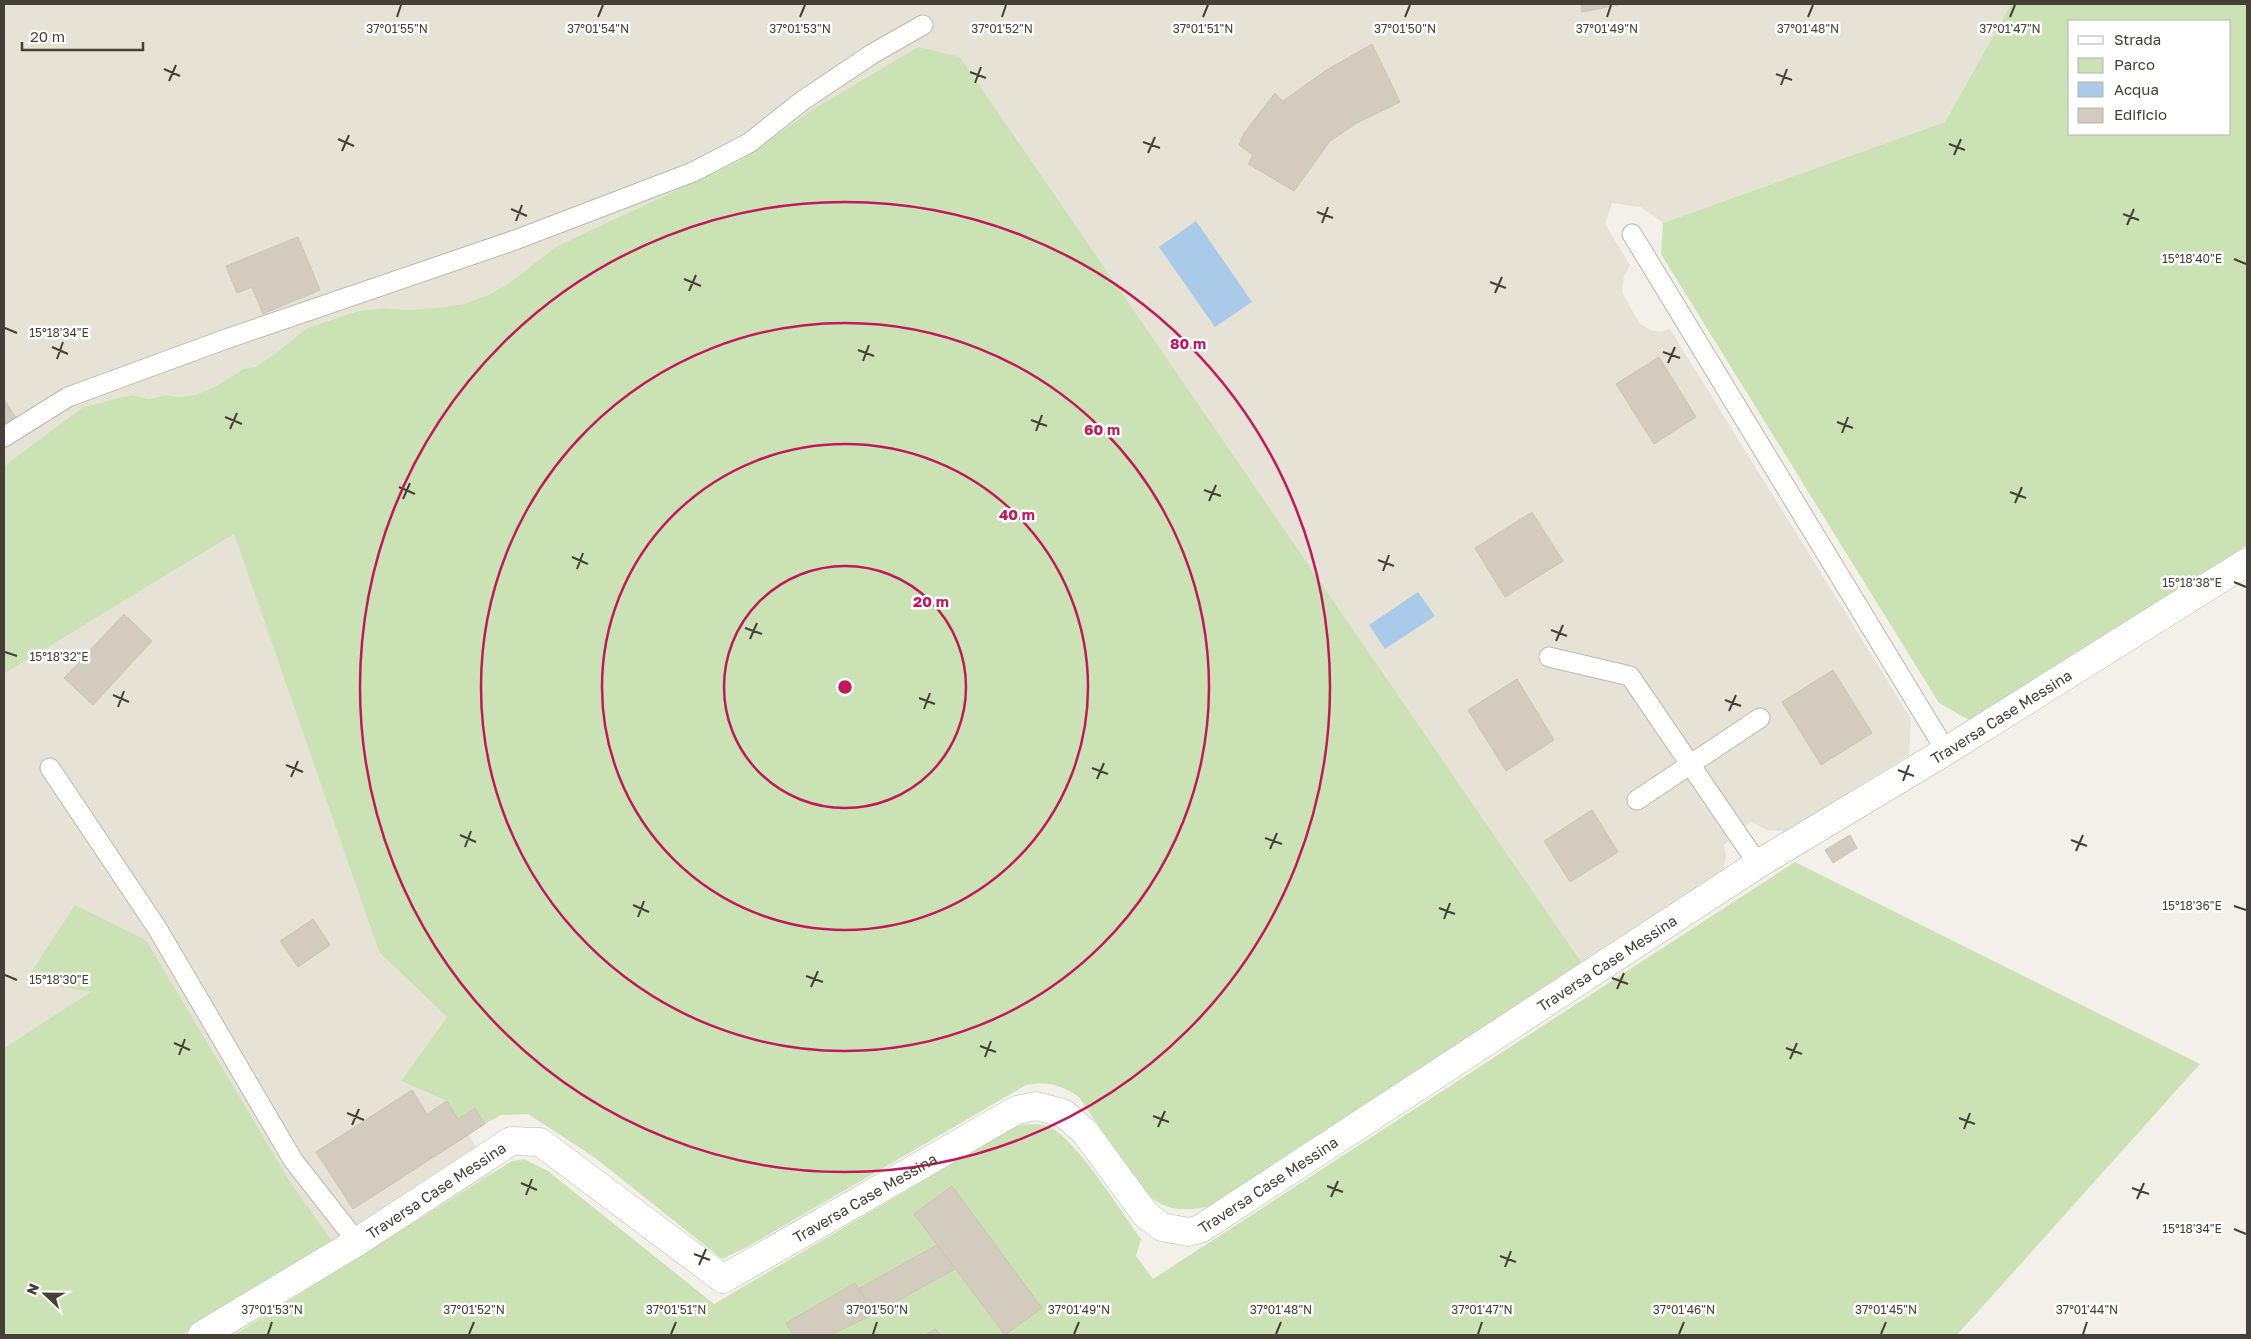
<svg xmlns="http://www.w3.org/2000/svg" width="2251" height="1339" viewBox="0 0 2251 1339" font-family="'Golos Text',sans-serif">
  <rect width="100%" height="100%" fill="#f2f0e8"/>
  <!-- residential -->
  <path fill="#e6e2d6" d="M4,4H2011L1945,122L1663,223L1641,207L1612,203L1605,224L1630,265L1624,276L1622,292L1639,323L1650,330L1660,332L1670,329L1911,719L1909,755L1787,831L1767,830L1751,822L1724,845L1726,857L1723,872L1582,963L960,57L812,110L739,161L557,246L508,284L488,295L463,304L435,308L408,310L384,308L358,311L307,328L276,353L255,367L243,369L218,385L195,395L178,397L166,395L149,399L131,395L83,407L4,466Z
    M234,534L379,952L447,1017L401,1081L447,1101L475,1108L485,1124L469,1135L492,1173L234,1335H182L333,1242L290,1182L91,991L4,1048V674Z"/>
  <!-- green -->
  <path fill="#cbe3b4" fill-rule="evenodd" d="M2011,4H2247V545L1969,720L1939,703L1661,254L1663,223L1945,122ZM2070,21H2230V134H2070Z
    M918,47L960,57L1582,963L1207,1207C1177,1212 1163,1210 1141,1189L1079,1097C1061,1085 1048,1081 1026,1085L747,1247L722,1259L594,1157L528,1114L501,1115L485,1124L475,1108L458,1119L447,1101L401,1081L447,1017L379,952L234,534L4,674V466L83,407L131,395L149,399L166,395L178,397L195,395L218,385L243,369L255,367L276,353L307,328L358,311L384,308L408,310L435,308L463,304L488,295L508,284L557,246L739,161L812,110Z
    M1795,862L2200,1064L1957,1335H234L512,1161L524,1159L548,1171L714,1304L1018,1125C1028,1124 1039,1123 1049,1127C1074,1136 1123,1214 1141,1239L1136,1256L1153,1279Z
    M75,905L146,940L290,1182L333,1242L182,1335H4V1048L90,992L26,980Z"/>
  <!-- water -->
  <path fill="#a9cbe9" d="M1196,221L1252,302L1215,327L1159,247Z
    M1418,592L1435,616L1385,649L1369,625Z"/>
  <!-- building -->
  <path fill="#d3ccbe" stroke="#cdc4b2" d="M1581,4H1623L1582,12Z
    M1372,44L1400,102L1357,123L1330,141L1294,191L1248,164L1253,155L1239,145L1244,133L1275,93L1283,101L1325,71Z
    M298,237L320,290L263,314L252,287L237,293L226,266Z
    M1659,357L1696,417L1654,444L1616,384Z
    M4,399L16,418L4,425Z
    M1532,512L1563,561L1505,597L1475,548Z
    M124,614L152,641L93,705L64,678Z
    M1833,670L1872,733L1821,765L1782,702Z
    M1517,679L1554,740L1506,771L1468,710Z
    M1592,810L1618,852L1570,882L1544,841Z
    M1850,835L1857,848L1833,863L1825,850Z
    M313,919L330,945L298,967L280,941Z
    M412,1090L427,1114L447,1101L458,1119L475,1108L485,1124L353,1209L316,1152Z
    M952,1186L1042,1308L1005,1335L914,1214Z
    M937,1245L955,1269L874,1314L858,1289Z
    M855,1283L874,1314L830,1335H793L786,1323Z
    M936,1329L940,1335H925Z"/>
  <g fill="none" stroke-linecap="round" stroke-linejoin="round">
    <defs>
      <path id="service" d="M1632,234L1946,751
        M4,437L68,397L226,339L515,240L693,172L749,143L802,101L872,54L923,25
        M1549,657L1630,676L1758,864
        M50,768L157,928L293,1160L357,1242
        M1637,800L1760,718"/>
      <g id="minor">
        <path id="s1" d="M202,1335L357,1242L511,1141L540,1142L723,1279L1017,1110L1036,1106L1063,1113L1085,1132L1146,1215L1162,1227L1188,1232L1200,1229L1758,864L1946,751L2247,562"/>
      </g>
    </defs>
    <!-- service casing -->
    <use href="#service" stroke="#bdb8ab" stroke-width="21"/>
    <!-- minor casing -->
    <use href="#minor" stroke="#bdb8ab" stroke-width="29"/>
    <!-- service -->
    <use href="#service" stroke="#fff" stroke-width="19"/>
    <!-- minor -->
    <use href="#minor" stroke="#fff" stroke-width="28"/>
  </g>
  <!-- ticks -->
  <path fill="none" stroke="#454037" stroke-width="2" d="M397,17L401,5M598,17L603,5M800,17L805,5M1002,17L1006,5M1203,17L1208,5M1405,17L1410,5M1607,17L1611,5M1808,17L1813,5M2010,17L2015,5M164,69L180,76M970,72L986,78M1776,74L1792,80M169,81L176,65M975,83L981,67M1781,85L1787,69M338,139L354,146M1143,142L1160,148M1949,144L1965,150M342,151L349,135M1148,153L1155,137M1954,155L1961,139M511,209L527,216M1317,212L1333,218M2123,214L2139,220M516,221L522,205M1322,223L1328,207M2127,225L2134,209M2234,259L2246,264M684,279L701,286M1490,282L1506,288M689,291L696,275M1495,293L1502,277M5,328L17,333M52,347L68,354M858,350L874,356M1663,352L1680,358M57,359L63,342M863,361L869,345M1668,363L1675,347M225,417L242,424M1031,420L1047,426M1837,422L1853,428M230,429L237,413M1036,431L1042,415M1842,433L1848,417M399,487L415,494M1204,490L1221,496M2010,492L2026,498M403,499L410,483M1209,501L1216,485M2015,503L2022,487M572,557L588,564M1378,560L1394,566M577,569L583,553M1383,571L1389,555M2234,582L2246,587M745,628L762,634M1551,630L1567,636M750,639L757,623M1556,641L1563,625M5,652L17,656M113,695L129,702M919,698L935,704M1725,700L1741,706M118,707L124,691M924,709L930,693M1729,711L1736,695M286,765L303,772M1092,768L1108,774M1898,770L1914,776M291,777L298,761M1097,779L1104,763M1903,781L1909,765M460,835L476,842M1265,838L1282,844M2071,840L2087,846M465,847L471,831M1270,849L1277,833M2076,851L2083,835M633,905L649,912M2234,906L2246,910M1439,908L1455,914M638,917L644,901M1444,919L1450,903M5,975L17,980M806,976L823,982M1612,978L1628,984M811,987L818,971M1617,989L1624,973M174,1043L190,1050M980,1046L996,1052M1786,1048L1802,1054M179,1055L185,1039M985,1057L991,1041M1790,1059L1797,1043M347,1113L364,1120M1153,1116L1169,1122M1959,1118L1975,1124M352,1125L359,1109M1158,1127L1165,1111M1964,1129L1970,1113M521,1183L537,1190M1327,1186L1343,1192M2132,1188L2149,1194M526,1195L532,1179M1331,1197L1338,1181M2137,1199L2144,1183M2234,1229L2246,1234M694,1254L710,1260M1500,1256L1516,1262M699,1265L706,1249M1505,1267L1511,1251M268,1334L272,1322M469,1334L474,1322M671,1334L676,1322M873,1334L877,1322M1074,1334L1079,1322M1276,1334L1281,1322M1478,1334L1482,1322M1679,1334L1684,1322M1881,1334L1886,1322M2083,1334L2087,1322"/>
  <!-- distance rings -->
  <g fill="none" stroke="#c2185b" stroke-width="2.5">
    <circle cx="845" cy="687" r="121"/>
    <circle cx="845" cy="687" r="243"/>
    <circle cx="845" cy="687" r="364"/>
    <circle cx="845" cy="687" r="485"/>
  </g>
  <g text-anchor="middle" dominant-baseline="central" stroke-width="5" stroke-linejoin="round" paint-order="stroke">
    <!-- street labels -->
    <g font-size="15" fill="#454037" stroke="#fff">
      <text stroke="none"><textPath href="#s1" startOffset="2151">Traversa Case Messina</textPath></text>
      <text stroke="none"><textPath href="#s1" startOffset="1686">Traversa Case Messina</textPath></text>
      <text stroke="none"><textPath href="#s1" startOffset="1281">Traversa Case Messina</textPath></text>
      <text stroke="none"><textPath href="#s1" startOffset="275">Traversa Case Messina</textPath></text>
      <text stroke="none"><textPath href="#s1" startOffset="786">Traversa Case Messina</textPath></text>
    </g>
  </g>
  <g font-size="12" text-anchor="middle" fill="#454037" stroke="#fff" stroke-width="5" stroke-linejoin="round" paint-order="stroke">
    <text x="397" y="33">37°01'55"N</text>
    <text x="598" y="33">37°01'54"N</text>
    <text x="800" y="33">37°01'53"N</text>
    <text x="1002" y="33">37°01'52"N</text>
    <text x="1203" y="33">37°01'51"N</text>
    <text x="1405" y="33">37°01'50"N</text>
    <text x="1607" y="33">37°01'49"N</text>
    <text x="1808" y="33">37°01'48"N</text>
    <text x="2010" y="33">37°01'47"N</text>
    <text x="2192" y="263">15°18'40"E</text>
    <text x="59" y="337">15°18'34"E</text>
    <text x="2192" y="587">15°18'38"E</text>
    <text x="59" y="661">15°18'32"E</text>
    <text x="2192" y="910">15°18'36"E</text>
    <text x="59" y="984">15°18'30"E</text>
    <text x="2192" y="1233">15°18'34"E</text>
    <text x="272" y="1314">37°01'53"N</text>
    <text x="474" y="1314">37°01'52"N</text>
    <text x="676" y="1314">37°01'51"N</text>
    <text x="877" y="1314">37°01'50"N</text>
    <text x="1079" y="1314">37°01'49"N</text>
    <text x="1281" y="1314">37°01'48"N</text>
    <text x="1482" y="1314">37°01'47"N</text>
    <text x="1684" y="1314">37°01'46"N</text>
    <text x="1886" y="1314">37°01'45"N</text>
    <text x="2087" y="1314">37°01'44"N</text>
  </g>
  <circle cx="845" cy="687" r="8" fill="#c2185b" stroke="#fff" stroke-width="2.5"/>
  <g font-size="15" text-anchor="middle" font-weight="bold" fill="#c2185b" stroke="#fff" stroke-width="5" stroke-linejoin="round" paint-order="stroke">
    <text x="1188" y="349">80 m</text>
    <text x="1102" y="435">60 m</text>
    <text x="1017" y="520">40 m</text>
    <text x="931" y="607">20 m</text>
  </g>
  <!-- border -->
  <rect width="2251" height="1339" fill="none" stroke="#454037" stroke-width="10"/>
  <!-- legend -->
  <rect x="2068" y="20" width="162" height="115" fill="#ffffff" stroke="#b5b3af"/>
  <rect x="2078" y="36" width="25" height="8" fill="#ffffff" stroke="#b5b3af"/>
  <text x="2114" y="45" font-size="15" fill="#454037">Strada</text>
  <rect x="2078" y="58" width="25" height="15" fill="#cbe3b4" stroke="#b5b3af"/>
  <text x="2114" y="70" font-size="15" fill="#454037">Parco</text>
  <rect x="2078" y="82" width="25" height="15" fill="#a9cbe9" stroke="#b5b3af"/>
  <text x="2114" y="95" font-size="15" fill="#454037">Acqua</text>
  <rect x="2078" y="108" width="25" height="15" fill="#d3ccbe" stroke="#b5b3af"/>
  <text x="2114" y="120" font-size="15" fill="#454037">Edificio</text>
  <!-- north arrow -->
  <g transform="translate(45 1294) rotate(292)" stroke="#ffffff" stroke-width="4" paint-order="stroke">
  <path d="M0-4L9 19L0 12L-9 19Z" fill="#454037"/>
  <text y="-8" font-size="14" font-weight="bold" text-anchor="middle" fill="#454037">N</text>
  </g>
  <!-- scale -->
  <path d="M22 42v8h121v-8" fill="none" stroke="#454037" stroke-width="2.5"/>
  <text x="30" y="42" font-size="15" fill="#454037" stroke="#ffffff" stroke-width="4" paint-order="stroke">20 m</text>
</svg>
